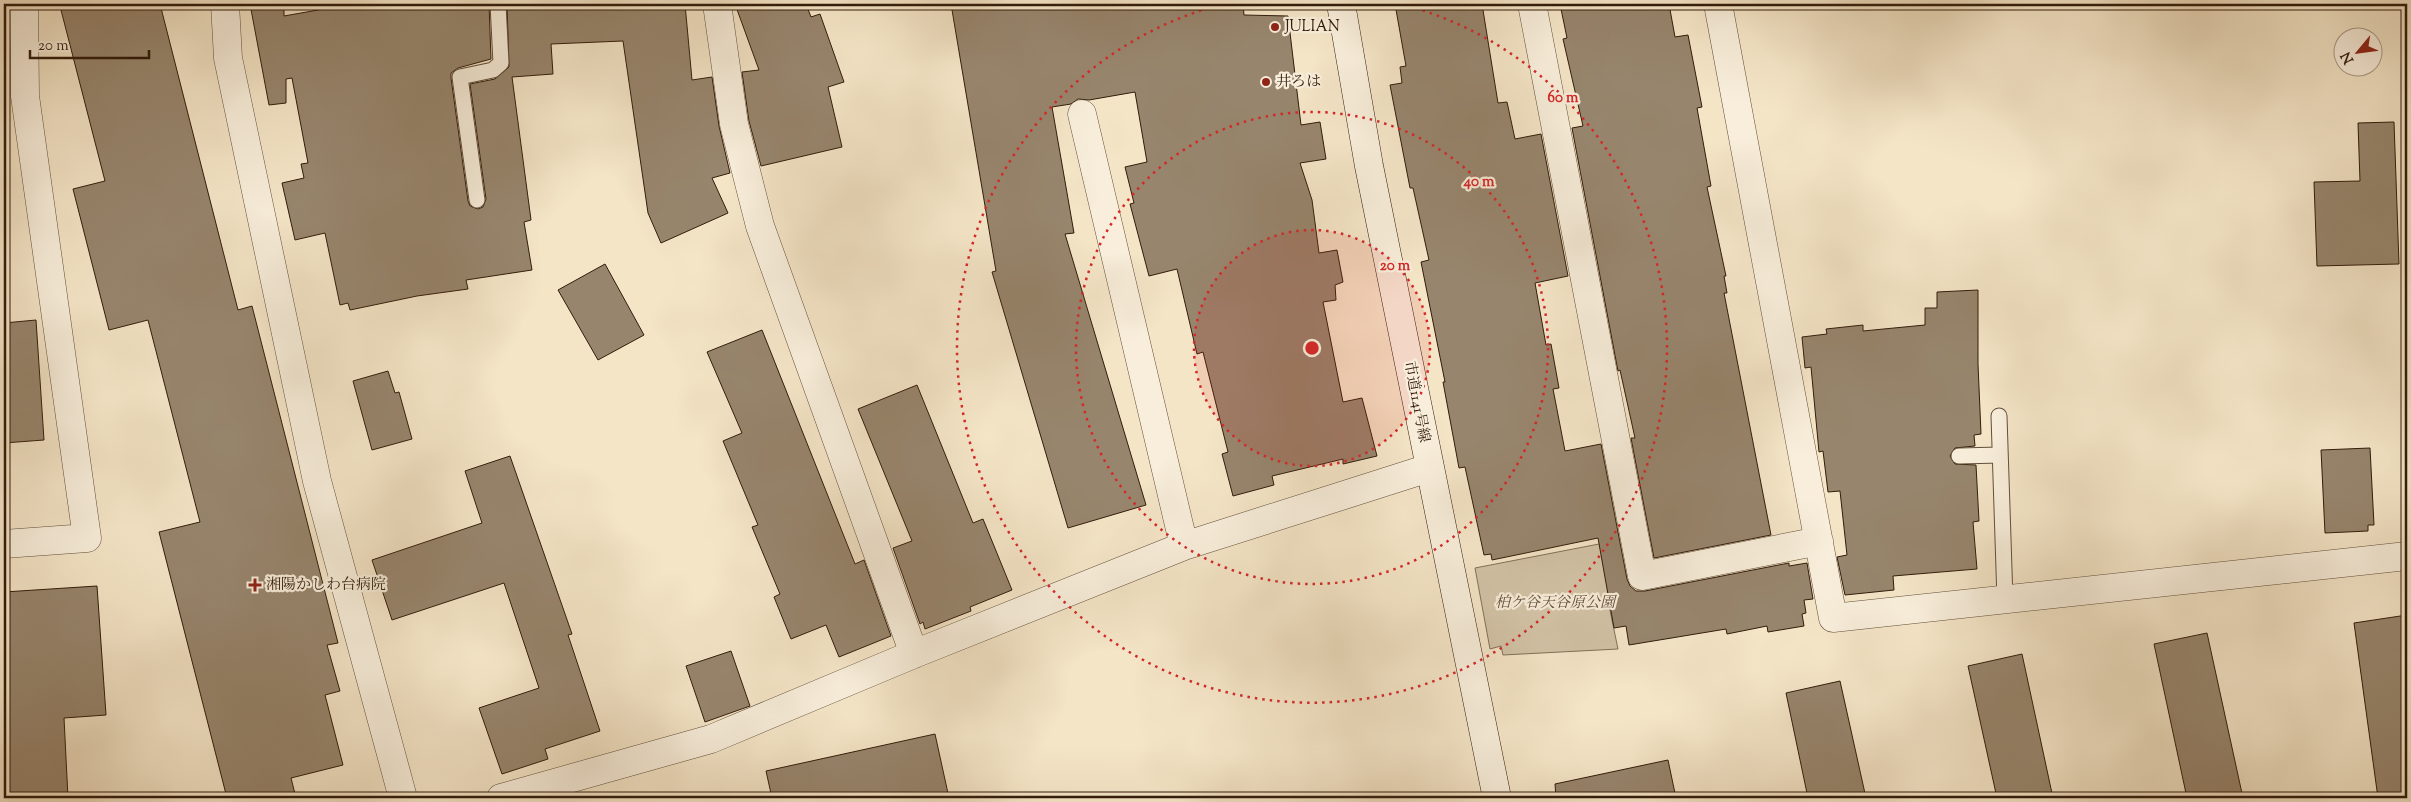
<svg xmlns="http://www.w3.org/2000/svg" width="2411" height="802" viewBox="0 0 2411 802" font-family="'Sorts Mill Goudy','Noto Serif JP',serif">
  <rect width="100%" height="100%" fill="#f4e5c7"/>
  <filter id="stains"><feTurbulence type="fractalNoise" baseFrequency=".004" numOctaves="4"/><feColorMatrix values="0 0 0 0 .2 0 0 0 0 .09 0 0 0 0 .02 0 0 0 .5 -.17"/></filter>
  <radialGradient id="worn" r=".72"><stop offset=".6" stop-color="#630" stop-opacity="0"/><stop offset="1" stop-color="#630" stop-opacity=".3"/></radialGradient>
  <!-- green -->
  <path fill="#d3c3a7" stroke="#827059" d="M1599,544L1624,597L1608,601L1618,649L1503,655L1501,646L1490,649L1475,568Z"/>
  <!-- building -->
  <path fill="#97856d" stroke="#321c0b" d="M84,4H160L238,310L252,306L338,643L327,645L340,691L325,695L343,765L291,778L296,798H227L159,532L200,522L148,320L109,330L73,189L105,181L61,10Z
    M250,4H284V16L352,4H489L491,59L458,68L451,73V78L468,201L470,206L478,209L483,207L486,199L470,84L495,79L509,67L507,4H685L692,80L712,77L719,126L730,173L712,178L728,213L661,243L648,213L623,41L551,44L553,74L512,77L531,220L524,222L532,270L466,280L468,289L417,296L350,310L348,303L340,305L325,233L295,240L282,183L304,178L301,164L308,163L292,78L286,79V103L269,105Z
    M735,4H806L811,17L820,14L844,82L828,87L842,147L761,166L749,121L742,72L759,70Z
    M951,4H1243L1244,15L1288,16L1301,125L1320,122L1326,159L1300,163L1312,200L1319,253L1337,250L1343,282L1335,285L1336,300L1323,302L1343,402L1362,398L1377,456L1343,464V459L1272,476L1274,485L1233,496L1222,454L1228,452L1203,352L1197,354L1177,269L1149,276L1130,204L1134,203L1125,167L1147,162L1135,92L1089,100L1078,99L1071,104L1052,107L1074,233L1065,234L1146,505L1068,528L992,272L996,271Z
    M1395,4H1482L1498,103L1507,102L1515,139L1541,134L1568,276L1535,283L1546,345L1551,344L1559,388L1553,389L1565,451L1601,444L1627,579L1630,586L1636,591H1645L1789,563V566L1807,563L1813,599L1804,600L1806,613L1802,614L1804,626L1768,632L1767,626L1727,634L1726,629L1629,645L1626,626L1614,628L1598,538L1492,560L1491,554L1484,555L1465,467L1459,468L1443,382H1445L1421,262L1429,260L1413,188H1410L1390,85L1402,83L1400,67L1406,66Z
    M1560,4H1669L1675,37L1688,35L1702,107L1697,108L1711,186L1707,187L1726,276H1724L1727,293H1724L1771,535L1654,558L1631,438H1635L1620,370L1618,371L1572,128L1583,126L1563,39L1567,38Z
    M2394,122L2399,264L2317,266L2314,182L2360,181L2358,123Z
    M605,264L644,335L598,360L558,290Z
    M1978,290V364L1981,434L1974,435L1975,446L1955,448L1950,456L1955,464L1976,465L1979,521L1973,522L1977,569L1893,576L1894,590L1845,595L1837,557L1847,555L1840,491L1828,492L1823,451L1819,452L1811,367L1805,368L1802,337L1827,334L1826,329L1863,325V331L1925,325V308H1937V292Z
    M36,320L44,440L4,443V323Z
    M762,330L855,564L864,560L891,636L839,657L826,625L791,639L774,597L780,594L752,527L758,525L723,441L742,433L707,352Z
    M388,371L395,393L399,392L412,439L372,450L353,381Z
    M917,385L973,523L983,519L1012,590L970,607L971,611L925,629L923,622L920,624L893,548L912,541L858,409Z
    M2370,448L2374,525H2368V531L2325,533L2321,450Z
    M510,456L572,634L568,635L600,731L545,749L548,759L502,774L479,708L539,688L504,583L392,620L372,560L482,523L465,471Z
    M97,586L106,715L64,718L68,798H4V592Z
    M2407,615V798H2378L2354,623Z
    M2207,633L2243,798H2187L2154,644Z
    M731,651L750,706L705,722L686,666Z
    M2022,654L2053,798H1997L1968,666Z
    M1840,681L1866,798H1808L1786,693Z
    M935,734L949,798H772L766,771Z
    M1668,760L1676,798H1556L1555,784Z"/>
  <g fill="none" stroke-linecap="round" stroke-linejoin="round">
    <defs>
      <path id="lane" d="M477,200L460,77L493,70L501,63L498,4
        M1999,416L2005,600
        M1959,456L2000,455"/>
      <path id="street" d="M225,4L228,58L317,481L403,798
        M717,4L734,124L760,226L914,654
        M1532,4L1642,576L1819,541
        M1718,4L1833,618L2407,556
        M1082,114L1184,546
        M4,544L87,538L25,96L24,4
        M501,798L711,739L914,654L1184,546L1429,468"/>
      <path id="secondary" d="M1341,4L1369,166L1497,798"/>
    </defs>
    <!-- lane casing -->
    <use href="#lane" stroke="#624e3a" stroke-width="17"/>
    <!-- street casing -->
    <use href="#street" stroke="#624e3a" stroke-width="29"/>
    <!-- secondary casing -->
    <use href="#secondary" stroke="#321c0b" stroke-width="29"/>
    <!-- lane -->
    <use href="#lane" stroke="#f8eedb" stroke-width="15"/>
    <!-- street -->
    <use href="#street" stroke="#f8eedb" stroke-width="28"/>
    <!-- secondary -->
    <use href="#secondary" stroke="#f8eedb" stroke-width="28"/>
  </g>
  <!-- distance rings -->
  <circle cx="1312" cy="348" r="118" fill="#d62828" fill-opacity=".12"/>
  <g fill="none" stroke="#d62828" stroke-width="2.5" stroke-dasharray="2.5 5">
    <circle cx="1312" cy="348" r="118"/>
    <circle cx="1312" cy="348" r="236"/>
    <path d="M1401 4A355 355 0 1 1 1223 4"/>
  </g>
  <!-- markers -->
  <g fill="#8f2418" stroke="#f8eedb" stroke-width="2">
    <circle cx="1275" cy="27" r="5"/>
    <circle cx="1266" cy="82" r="5"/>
    <path d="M252.5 577.5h5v5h5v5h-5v5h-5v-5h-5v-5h5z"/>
  </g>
  <g text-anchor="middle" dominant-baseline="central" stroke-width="4.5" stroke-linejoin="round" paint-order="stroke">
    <!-- poi labels -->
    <g font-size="15" fill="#321c0b" stroke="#f8eedb" text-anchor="start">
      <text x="1285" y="27">JULIAN</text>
      <text x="1276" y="82">井ろは</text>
      <text x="266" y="585">湘陽かしわ台病院</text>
    </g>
    <!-- street labels -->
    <g font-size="15" fill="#321c0b" stroke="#f8eedb">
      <text transform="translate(1416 402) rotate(79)">市道1141号線</text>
    </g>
    <!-- park labels -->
    <g font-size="15" font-style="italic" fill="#624e3a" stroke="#f8eedb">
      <text x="1555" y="603">柏ケ谷天谷原公園</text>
    </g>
  </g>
  <circle cx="1312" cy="348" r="8" fill="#d62828" stroke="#f8eedb" stroke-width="2.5"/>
  <g font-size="15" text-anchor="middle" font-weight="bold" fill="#d62828" stroke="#f8eedb" stroke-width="4.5" stroke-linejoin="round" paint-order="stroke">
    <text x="1563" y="102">60 m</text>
    <text x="1479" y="186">40 m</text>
    <text x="1395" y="270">20 m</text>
  </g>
  <!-- margin -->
  <rect width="2411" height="802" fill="none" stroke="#f4e5c7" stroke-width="20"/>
  <rect x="5" y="5" width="2401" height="792" fill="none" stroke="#321c0b" stroke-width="2.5"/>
  <rect x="10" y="10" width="2391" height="782" fill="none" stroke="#321c0b"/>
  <!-- north arrow -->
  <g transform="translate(2358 52) rotate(241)"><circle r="24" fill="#f8eedb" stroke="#a99a88"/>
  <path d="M0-4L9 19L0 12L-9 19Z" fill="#8f2418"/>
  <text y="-8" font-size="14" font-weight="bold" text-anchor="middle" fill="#321c0b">N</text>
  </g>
  <!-- scale -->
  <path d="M30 50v8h119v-8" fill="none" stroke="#321c0b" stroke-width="2.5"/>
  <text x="38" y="50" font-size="15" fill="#321c0b" stroke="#f8eedb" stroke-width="4" paint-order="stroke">20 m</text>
  <rect width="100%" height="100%" filter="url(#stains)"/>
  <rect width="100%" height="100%" fill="url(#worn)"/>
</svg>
